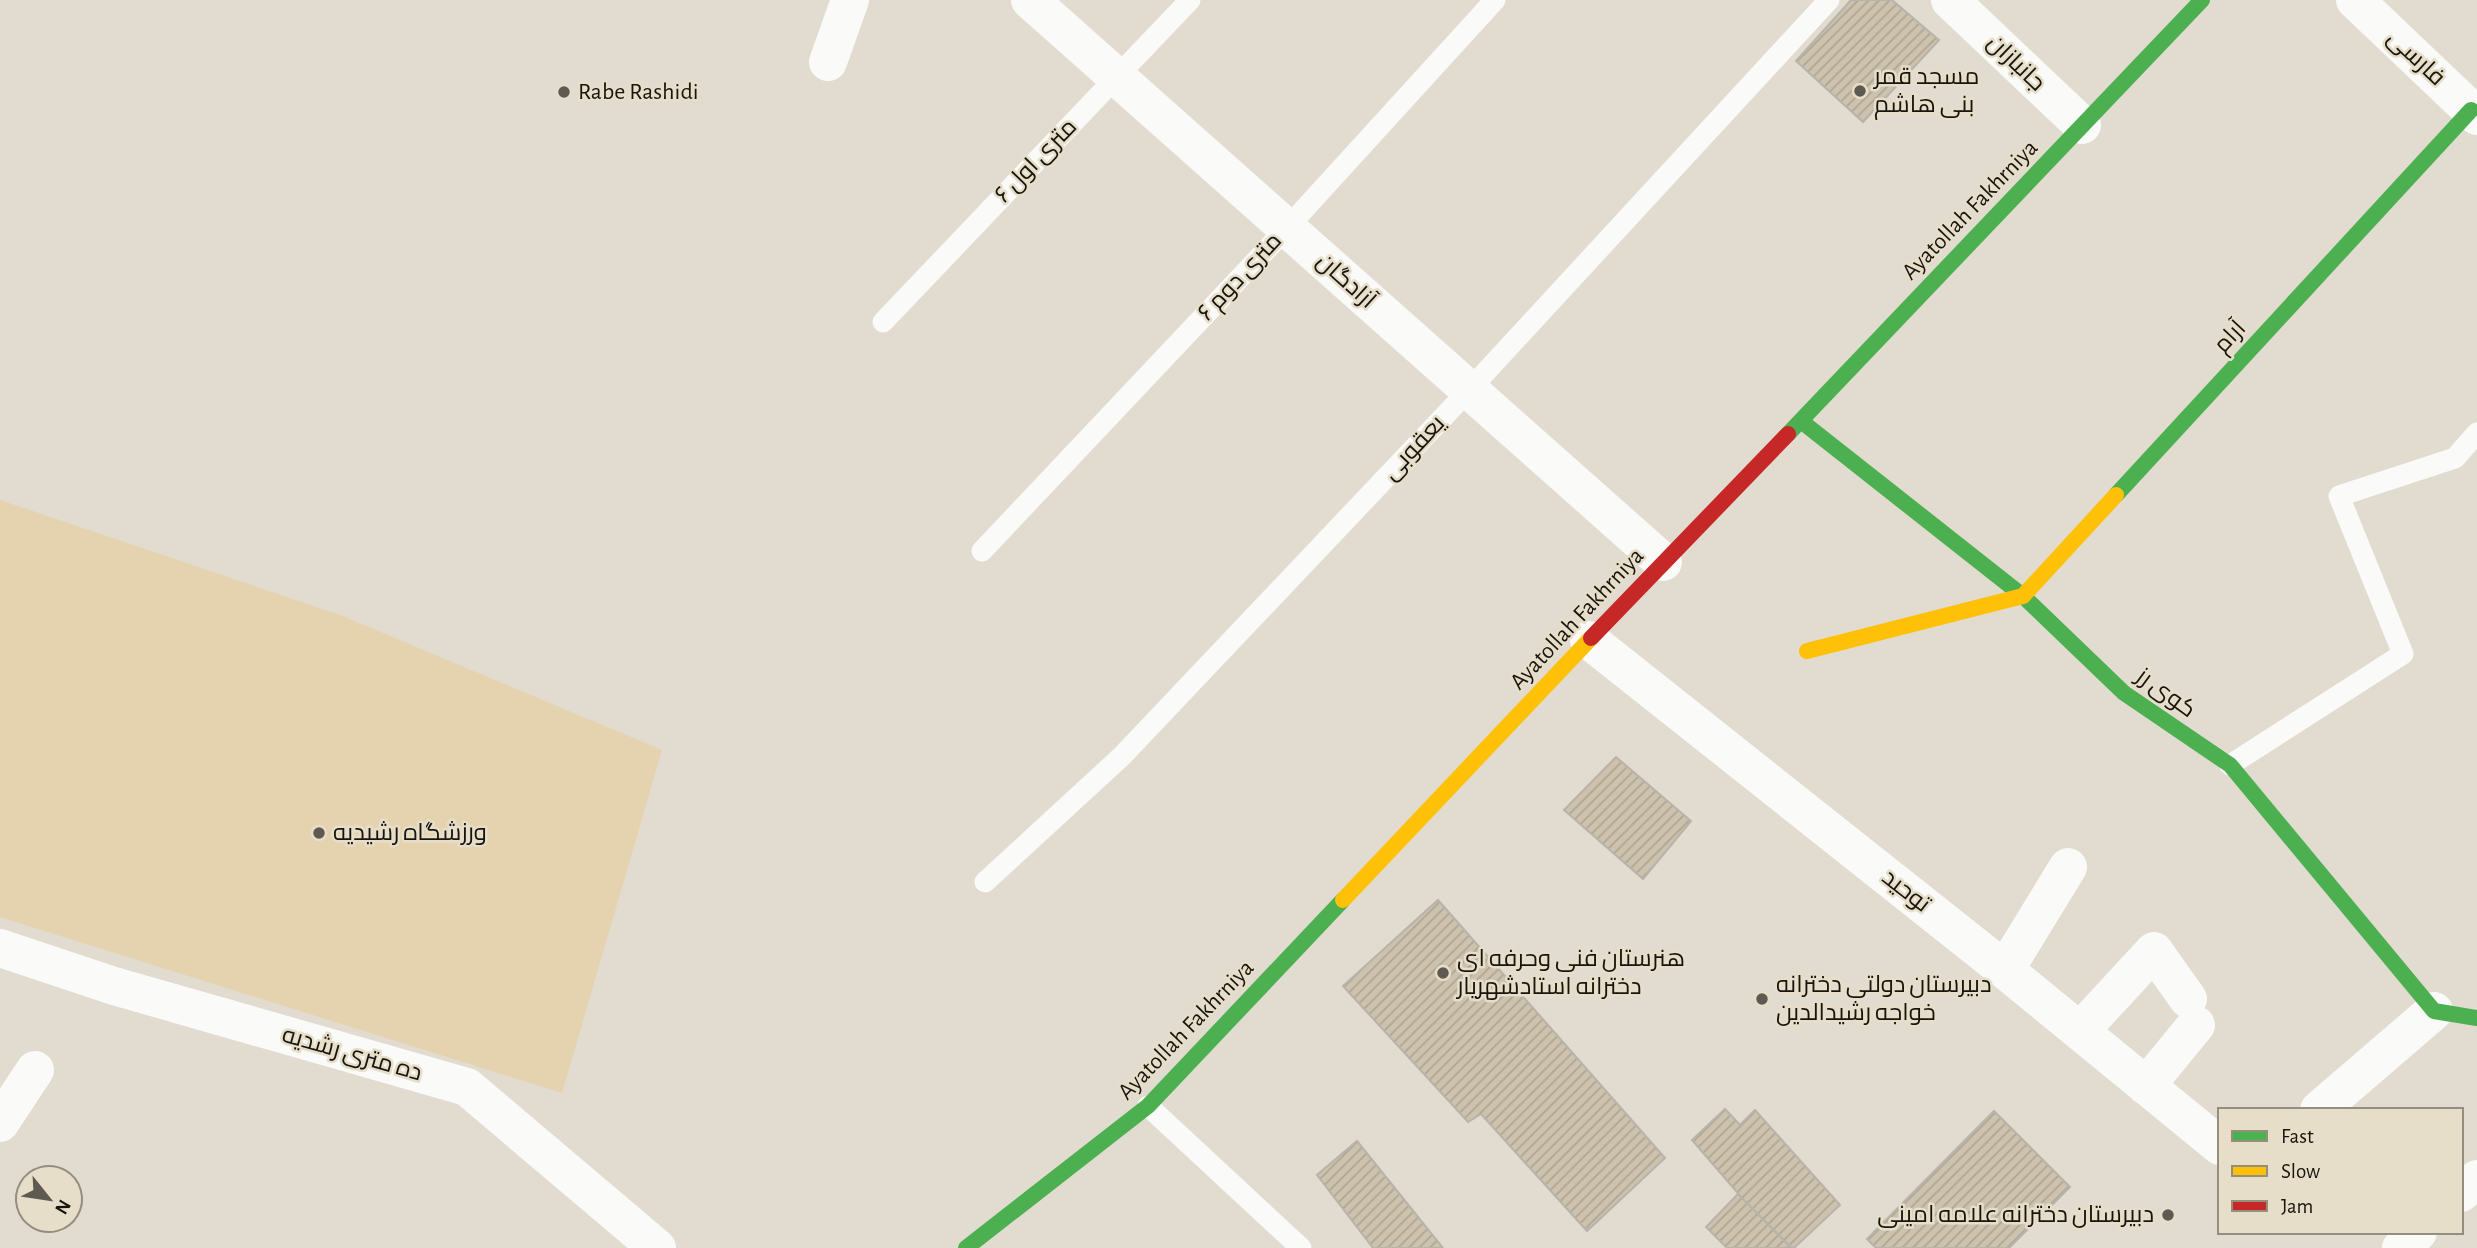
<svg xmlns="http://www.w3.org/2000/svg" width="2477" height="1248" viewBox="0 0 2477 1248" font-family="'Alegreya Sans',Cairo,sans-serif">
  <defs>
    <pattern id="building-hatch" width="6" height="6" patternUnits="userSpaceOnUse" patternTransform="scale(1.75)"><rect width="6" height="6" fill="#ccc2ad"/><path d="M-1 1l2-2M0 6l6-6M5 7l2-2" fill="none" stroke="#aea694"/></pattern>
  </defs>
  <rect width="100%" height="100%" fill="#e1dbd0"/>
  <!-- green -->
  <path fill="#e4d3ae" d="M0,500L340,615L662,750L562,1093L0,917Z"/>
  <!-- building -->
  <path fill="url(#building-hatch)" stroke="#b8b3ab" stroke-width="2" d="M1851,0H1892L1939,40L1863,122L1796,61Z
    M1616,757L1691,821L1643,879L1564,810Z
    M1438,900L1665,1158L1587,1231L1481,1114L1468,1122L1343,986Z
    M1725,1109L1740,1125L1755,1110L1840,1205L1794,1248H1791L1743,1199L1692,1140Z
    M1994,1111L2070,1187L2009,1248H1876L1867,1239Z
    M1357,1141L1443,1248H1373L1317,1175Z
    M1738,1194L1792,1248H1727L1706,1227Z"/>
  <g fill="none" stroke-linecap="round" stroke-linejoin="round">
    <!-- lane -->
    <path stroke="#fafaf8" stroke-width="21" d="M883,322L1190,0
      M982,551L1287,228L1495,0
      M2230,765L2403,654L2339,496L2455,458L2477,433
      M985,882L1122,756L1469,390L1829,0
      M1148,1106L1301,1248"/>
    <!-- street -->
    <path stroke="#fafaf8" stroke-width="38" d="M1030,0L1663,562
      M1950,0L2082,125
      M2355,0L2477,116
      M828,62L850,0
      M1589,640L2005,970L2220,1146
      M0,948L114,986L467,1087L657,1248
      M2005,970L2068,867
      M2080,1031L2154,951L2188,999
      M2146,1086L2196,1025
      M2319,1110L2434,1011
      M0,1123L35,1070
      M2461,1193L2477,1179
      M2401,1248L2418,1232"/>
    <!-- fast -->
    <path stroke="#4caf50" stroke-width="16" d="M1801,421L2023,596L2124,693L2230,765L2434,1011L2477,1018
      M1788,434L2202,0
      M2116,495L2471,110
      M966,1248L1148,1106L1343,900"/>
    <!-- slow -->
    <path stroke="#ffc107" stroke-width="16" d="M1807,651L2023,596L2116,495
      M1343,900L1591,638"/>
    <!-- jam -->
    <path stroke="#c62828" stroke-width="16" d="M1591,638L1788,434"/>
  </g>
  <!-- markers -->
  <g fill="#5e5a52" stroke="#e7deca" stroke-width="2.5">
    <circle cx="1860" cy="91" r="7"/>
    <circle cx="564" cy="92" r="7"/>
    <circle cx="319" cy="833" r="7"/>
    <circle cx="1443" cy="973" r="7"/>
    <circle cx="1762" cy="999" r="7"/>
    <circle cx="2168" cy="1215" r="7"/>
  </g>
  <g text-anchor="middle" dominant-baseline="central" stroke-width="5" stroke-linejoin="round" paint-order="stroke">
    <!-- street labels -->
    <g font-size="24" fill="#18150e" stroke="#e7deca">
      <text transform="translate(2416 58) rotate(43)">فارسی</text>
      <text transform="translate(2016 63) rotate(44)">جانبازان</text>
      <text transform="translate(1036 161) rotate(-46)">۶ متری اول</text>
      <text transform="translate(1970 210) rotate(-46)">Ayatollah Fakhrniya</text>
      <text transform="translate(1240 277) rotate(-47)">۶ متری دوم</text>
      <text transform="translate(1346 281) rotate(42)">آزادگان</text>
      <text transform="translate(2230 337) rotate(-47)">آرام</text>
      <text transform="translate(1414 448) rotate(-47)">یعقوبی</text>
      <text transform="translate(1577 619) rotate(-47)">Ayatollah Fakhrniya</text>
      <text transform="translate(2166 693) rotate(36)">کوی رز</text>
      <text transform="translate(1906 891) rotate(38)">توحید</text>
      <text transform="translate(1186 1030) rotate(-46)">Ayatollah Fakhrniya</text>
      <text transform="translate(352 1054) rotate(16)">ده متری رشدیه</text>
    </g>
    <!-- poi labels -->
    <g font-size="24" fill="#18150e" stroke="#e7deca" text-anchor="start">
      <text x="1874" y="77">مسجد قمر<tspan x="1874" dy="28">بنی هاشم</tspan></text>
      <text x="578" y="92">Rabe Rashidi</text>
      <text x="333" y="833">ورزشگاه رشیدیه</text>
      <text x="1457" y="959">هنرستان فنی وحرفه ای<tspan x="1457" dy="28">دخترانه استادشهریار</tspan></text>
      <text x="1776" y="985">دبیرستان دولتی دخترانه<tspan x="1776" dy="28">خواجه رشیدالدین</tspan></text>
      <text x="2154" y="1215" text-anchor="end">دبیرستان دخترانه علامه امینی</text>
    </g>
  </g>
  <!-- legend -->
  <rect x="2218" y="1108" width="245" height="126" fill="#e7deca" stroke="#948e7f" stroke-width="2"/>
  <rect x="2232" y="1131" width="35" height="10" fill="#4caf50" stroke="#948e7f" stroke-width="2"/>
  <text x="2281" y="1143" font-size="21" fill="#18150e">Fast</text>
  <rect x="2232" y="1166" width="35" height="10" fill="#ffc107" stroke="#948e7f" stroke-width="2"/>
  <text x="2281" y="1178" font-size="21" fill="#18150e">Slow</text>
  <rect x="2232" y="1201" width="35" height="10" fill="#c62828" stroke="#948e7f" stroke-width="2"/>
  <text x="2281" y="1213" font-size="21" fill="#18150e">Jam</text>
  <!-- north arrow -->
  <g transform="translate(49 1199) rotate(120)"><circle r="33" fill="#e7deca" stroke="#948e7f" stroke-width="2"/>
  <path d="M0-5L12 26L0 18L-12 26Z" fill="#5e5a52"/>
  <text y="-10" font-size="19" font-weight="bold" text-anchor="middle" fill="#18150e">N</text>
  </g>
</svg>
